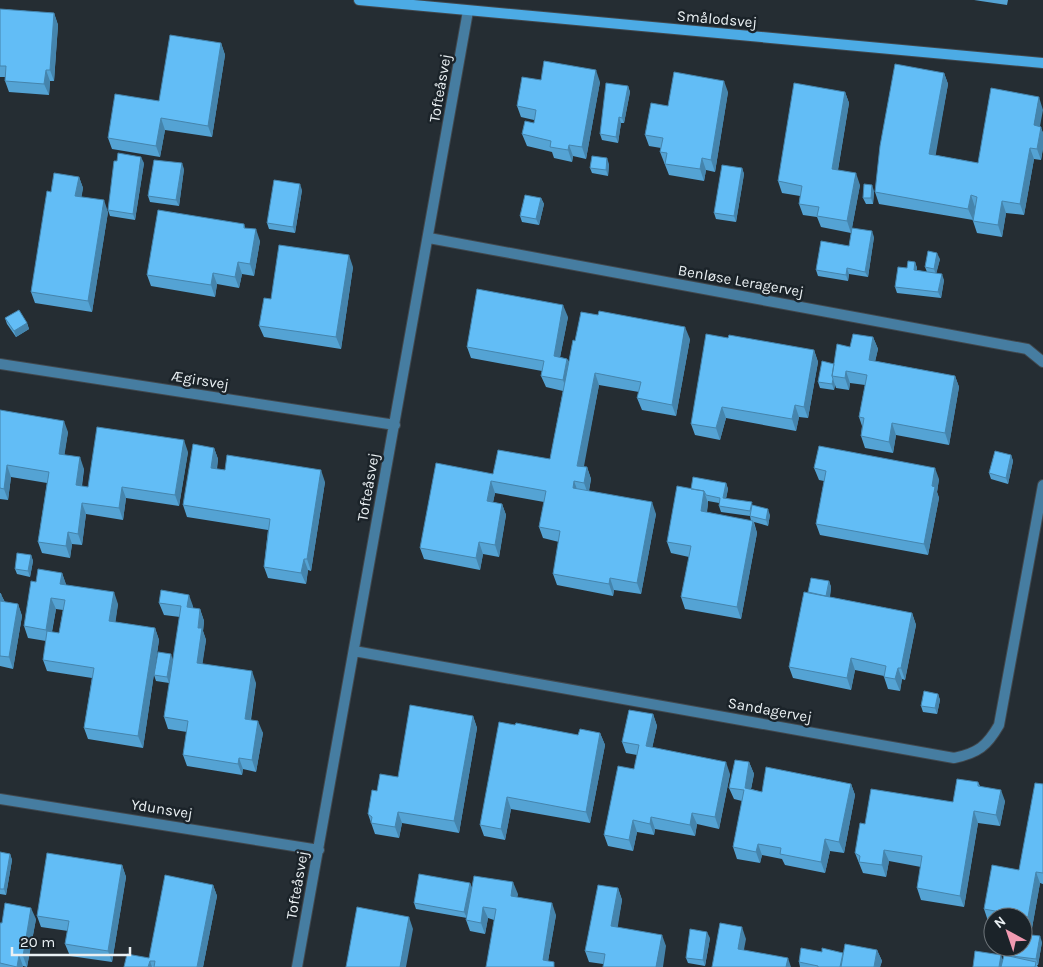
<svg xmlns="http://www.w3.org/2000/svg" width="1043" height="967" viewBox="0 0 1043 967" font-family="Karla,sans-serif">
  <rect width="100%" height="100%" fill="#252d33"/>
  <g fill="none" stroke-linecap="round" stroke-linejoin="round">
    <defs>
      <path id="street" d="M429,238L1027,349L1043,362
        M0,364L395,425
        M354,651L954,758C978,753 987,746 999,725L1043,485
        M0,799L319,850
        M297,967L468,11"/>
      <path id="secondary" d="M359,0L1043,63"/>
    </defs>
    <!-- street casing -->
    <use href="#street" stroke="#41484e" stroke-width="12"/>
    <!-- secondary casing -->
    <use href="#secondary" stroke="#41484e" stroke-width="12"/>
    <!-- street -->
    <use href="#street" stroke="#467da1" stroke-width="10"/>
    <!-- secondary -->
    <use href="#secondary" stroke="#4cabe5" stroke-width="10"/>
  </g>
  <!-- wall -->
  <path fill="#54a3d4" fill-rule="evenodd" d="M974,0H1008L1007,5Z
    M0,9L54,13L58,25L54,81H50L49,95L9,92L5,81V77H0Z
    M221,43L225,55L212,137L165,130L160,157L112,149L108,138L159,101Z
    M944,73L948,84L935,155L978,163L1040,126L1043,133V148L1041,160L1034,159L1024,215L1006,213L1002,237L977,233L973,221L976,207L973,220L879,204L875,192Z
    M541,80L600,82L586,159L573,156L572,162L554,158L552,152L527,146L522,134L534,123V120L521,117L517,106Z
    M628,86L630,92L624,123H621L618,143L602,140L600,134Z
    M728,92L715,172L706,170L704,181L669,175L660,152L661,148L649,146L645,135L668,106Z
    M845,92L849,103L838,170L860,185L851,233L821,227L817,217L803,215L799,204L800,196L782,193L778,181Z
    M144,163L135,220L110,216L108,210Z
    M609,164L608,176L592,173L590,168Z
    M742,168L744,174L736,222L716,219L714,213Z
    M184,169L179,206L150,202L148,196Z
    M79,177L83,188L81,197L108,212L92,312L35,303L31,292L51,192Z
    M302,190L295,233L269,229L267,223Z
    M874,191L873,204H866L863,198Z
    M541,198L544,204L539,225L522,222L520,216Z
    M244,224L245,228L260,241L254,276L242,274L239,288L217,284L215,297L151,286L147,275Z
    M874,237L868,277L849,274L848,281L818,276L816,270L849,246Z
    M940,259L936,273L944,280L941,298L897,293L895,287L907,268L915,262L917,268V270L927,272L925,267Z
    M353,267L341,349L264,337L259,326L271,299Z
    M568,317L560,357L567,359L569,362L690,339L676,416L642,410L637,398L639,392L599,385L583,467H587L591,479L589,491L656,514L641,594L614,590L613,596L557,585L553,574L559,542L543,538L539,527L544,502L495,493L493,502L502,504L506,515L499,557L483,554L480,570L424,559L420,548L493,474L550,459L563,391L546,387L541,376L542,371L471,358L467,347Z
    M5,318L27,323L29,329L16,337L7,324Z
    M873,337L878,349L875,361L955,376L959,387L949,445L896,435L893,453L865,448L861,436L862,426L859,417L865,385L850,383L849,390L836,388L835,385L834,390L820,388L818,382L850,347Z
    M728,338L814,350L818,362L808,418L799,417L796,431L726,418L720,440L695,435L691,424Z
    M0,410L68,432L64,455L84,469L82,486L88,487L188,452L179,506L126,498L123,520L86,514L82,545L72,544L70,558L42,553L38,542L47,483L11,477L8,500L0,499Z
    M214,448L218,459L217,469L325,482L311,571L308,570L306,584L268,578L264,567L268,530L187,517L183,505Z
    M1011,455L1013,461L1008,484L991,479L989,473Z
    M814,468L939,479L937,492L939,498L928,555L820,535L816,524L824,481L819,480Z
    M726,483L728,489L726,498L753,505L770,515L768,526L754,522L757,533L741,619L685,609L681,597L689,557L671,553L667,542L691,489ZM708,501L719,503V506L721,512L750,516L751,521L707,512L708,503Z
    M31,555L33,561L30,577L17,574L15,569Z
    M62,573L66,585L118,604L115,622L155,628L159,640L143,748L88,739L84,728L92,678L47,671L43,660L46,641L28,638L24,626L36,582ZM56,609L63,610L59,633L52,632Z
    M829,581L831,587L830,597L912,613L916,625L905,680L902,679L900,691L888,689L884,677V676L855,670L851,690L793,678L789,667L808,592Z
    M0,593L5,602L18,604L22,616L13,669L0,666Z
    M159,603L193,606V608L200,609L204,621L203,631L206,640L202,664L256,683L251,720L263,733L256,772L243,769L242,775L187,766L183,755L187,732L168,729L164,717L173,662L169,683L156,681L154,675L173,660L180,617L164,615Z
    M938,694L940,700L937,714L923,712L921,706Z
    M653,714L657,726L652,748L730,774L719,829L697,824L695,836L655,829L654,835L637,832L633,851L608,846L604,835L634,769L637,755L626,753L622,742Z
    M473,716L477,728L459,833L402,823L399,838L375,834L368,814L377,791L398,777Z
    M515,725L578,735L600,733L605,745L590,823L511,809L505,840L484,836L480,825Z
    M749,762L754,774L751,789L762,792L851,784L855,795L844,853L830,851L825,873L785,865L782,859L762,855L760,863L737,859L733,847L742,801L734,799L729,788Z
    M978,782L980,786L1005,801L1000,826L978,823L964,907L921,900L917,888L921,867L889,861L886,877L863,873L855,853L865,824L953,802Z
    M1043,784V884L1040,883L1032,928L1023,927V917H993V921H988L984,909L1019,870Z
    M0,852L10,854L12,860L6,895L0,894Z
    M122,865L126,877L112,962L70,956L65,944L68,931L41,927L37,916Z
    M470,883L472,888L518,894L517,897L556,915L548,961L556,967L494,920L488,918L485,934L470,931L466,920L467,918L416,909L414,903Z
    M213,885L217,896L203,967H124L149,958Z
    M618,888L622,900L617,927L666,946L603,964L589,962L585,951Z
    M36,919L27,967L23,966V967H0V923Z
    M710,938L705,966L688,963L686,958Z
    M1042,942L1038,965H1037L1038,967H973L1012,957V956Z
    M877,950L882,961L880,967H800L799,962L822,952L843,953Z"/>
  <!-- shaded-wall -->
  <path fill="#4584ac" d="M54,13L58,25L54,81L50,70Z
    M221,43L225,55L212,137L208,126Z
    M46,70L50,81L49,95L44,84Z
    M596,70L600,82L586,159L582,147Z
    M944,73L948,84L934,165L929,154Z
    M724,81L728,92L715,172L711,160Z
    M628,86L630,92L624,123L622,118Z
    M845,92L849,103L836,181L832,169Z
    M1039,97L1043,110L1038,137L1034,125Z
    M619,117L621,123L618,143L616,137Z
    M161,118L165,130L160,157L156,146Z
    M1041,127L1043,133V148L1041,160L1037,149Z
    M569,145L573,156L572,162L568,150Z
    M1030,148L1034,159L1024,215L1020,204Z
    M141,157L144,163L135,220L133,214Z
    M607,158L609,164L608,176L606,170Z
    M702,158L706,170L704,181L700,169Z
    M182,163L184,169L179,206L176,200Z
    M742,168L744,174L736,222L734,216Z
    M856,173L860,185L851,233L847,221Z
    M79,177L83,188L80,207L75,196Z
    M300,184L302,190L295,233L293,227Z
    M872,185L874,191L873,204L871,198Z
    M971,195L975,207L973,220L968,209Z
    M541,198L544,204L539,225L536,219Z
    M104,200L108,212L92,312L88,301Z
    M1002,201L1006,213L1002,237L998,225Z
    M256,229L260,241L254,276L250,264Z
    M872,231L874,237L868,277L865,272Z
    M937,253L940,259L936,275L934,269Z
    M349,255L353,267L341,349L336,337Z
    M238,262L242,274L239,288L235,277Z
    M915,262L917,268L916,276L914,270Z
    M847,268L849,274L848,281L846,275Z
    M213,273L217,284L215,297L211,285Z
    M942,274L944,280L941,298L938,292Z
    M563,305L568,317L558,368L554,356Z
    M27,323L29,329L16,337L14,331Z
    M685,327L690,339L676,416L672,405Z
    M873,337L878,349L873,371L869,360Z
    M814,350L818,362L808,418L804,407Z
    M567,359L571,370L567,391L563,380Z
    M846,371L850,383L849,390L845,378Z
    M595,373L599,385L582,477L577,466Z
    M955,376L959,387L949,445L945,433Z
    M833,379L835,385L834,390L832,384Z
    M795,405L799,417L796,431L792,419Z
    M722,407L726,418L720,440L716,428Z
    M64,421L68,432L63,465L59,454Z
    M892,423L896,435L893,453L889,442Z
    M184,440L188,452L179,506L175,495Z
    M214,448L218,459L215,479L211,468Z
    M1011,455L1013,461L1008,484L1006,478Z
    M80,457L84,469L80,496L76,485Z
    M7,465L11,477L8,500L4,489Z
    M587,467L591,479L588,494L584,483Z
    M935,468L939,479L937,492L939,498L928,555L924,544L932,486Z
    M321,470L325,482L311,571L307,559Z
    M491,481L495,493L491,512L487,501Z
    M574,481L578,492L573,488Z
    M726,483L728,489L725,504L723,498Z
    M122,487L126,498L123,520L119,508Z
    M704,491L708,503L705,523L701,511Z
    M652,502L656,514L641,594L637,583Z
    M82,503L86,514L82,545L78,534Z
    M502,504L506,515L499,557L495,545Z
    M768,509L770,515L768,526L766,520Z
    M753,521L757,533L741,619L737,607Z
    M68,532L72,544L70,558L66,546Z
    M479,542L483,554L480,570L476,558Z
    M31,555L33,561L30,577L28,571Z
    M304,559L308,570L306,584L301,573Z
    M62,573L66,584L65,596L60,584Z
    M610,578L614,590L613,596L609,584Z
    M829,581L831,587L829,602L826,596Z
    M114,592L118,604L114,633L109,621Z
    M1,594L6,605L0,601Z
    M189,595L193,606L191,619L187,607Z
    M51,598L56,609L50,641L46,630Z
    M18,604L22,616L13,669L9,657Z
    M200,609L204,621L203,631L206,640L201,674L197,663L198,628Z
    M912,613L916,625L905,680L901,668Z
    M155,628L159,640L143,748L138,736Z
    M171,654L173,660L169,683L167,677Z
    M851,658L855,670L851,690L847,678Z
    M898,668L902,679L900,691L895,679Z
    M252,671L256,683L249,730L245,719Z
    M938,694L940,700L937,714L935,708Z
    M653,714L657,726L650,758L646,746Z
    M473,716L477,728L459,833L454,821Z
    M258,721L263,733L256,772L252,760Z
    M600,733L605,745L590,823L586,812Z
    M239,758L243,769L242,775L238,764Z
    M726,762L730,774L719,829L715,817Z
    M749,762L754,774L749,799L745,788Z
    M851,784L855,795L844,853L839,842Z
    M1001,790L1005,801L1000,826L996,815Z
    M507,797L511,809L505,840L501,829Z
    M974,811L978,823L964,907L960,896Z
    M398,812L402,823L399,838L395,827Z
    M692,813L697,824L695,836L690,825Z
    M651,817L655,829L654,835L650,824Z
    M633,820L637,832L633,851L629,840Z
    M825,839L830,851L825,873L821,862Z
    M758,844L762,855L760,863L756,852Z
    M884,850L889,861L886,877L882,865Z
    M10,854L12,860L6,895L4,889Z
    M122,865L126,877L112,962L108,951Z
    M1036,872L1040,883L1032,928L1028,917Z
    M513,882L518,894L515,907L511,896Z
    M470,883L472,889L467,918L464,912Z
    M213,885L217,896L203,967H197Z
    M618,888L622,900L616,938L611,926Z
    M552,903L556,915L547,967L543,960Z
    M483,907L488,918L485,934L481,923Z
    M31,908L36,919L27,967L23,956Z
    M409,917L413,929L406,967H400Z
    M742,927L746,939L742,960L738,949Z
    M707,932L710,938L705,966L703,960Z
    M662,935L666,946L663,967H656Z
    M1040,936L1042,942L1038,965L1036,959Z
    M877,950L882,961L880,967H874Z
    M19,955L23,966V967H17Z
    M1001,955L1003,961L1002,967H999Z
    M788,958L791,967H786Z
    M150,961L152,967H148Z"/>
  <!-- building -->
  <path fill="#62bdf6" stroke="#4584ac" d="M0,9L54,13L50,70H46L44,84L5,81L6,66H0Z
    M170,35L221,43L208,126L161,118L156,146L108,138L115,94L159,101Z
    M544,61L596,70L582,147L569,145L568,150L550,147L551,141L522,134L525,121L534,123L536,110L517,106L522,77L541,80Z
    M895,64L944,73L929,154L978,163L991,88L1039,97L1034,125L1041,127L1037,149L1030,148L1020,204L1002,201L998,225L973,221L977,197L971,195L968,209L875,192L880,146Z
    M674,72L724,81L711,160L702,158L700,169L665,164L667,153L660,152L663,138L645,135L651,103L668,106Z
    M606,83L628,86L622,118L619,117L616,137L600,134Z
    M794,83L845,92L832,169L856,173L847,221L817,216L819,207L799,204L802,186L778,181Z
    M118,153L141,157L133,214L108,210L114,161H117Z
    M592,156L607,158L606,170L590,168Z
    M154,160L182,163L176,200L148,196Z
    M722,165L742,168L734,216L714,213Z
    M54,173L79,177L75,196L104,200L88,301L31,292L47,191L51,192Z
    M274,180L300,184L293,227L267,223Z
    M864,184L872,185L871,198H863Z
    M525,195L541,198L536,219L520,216Z
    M158,210L244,224V228L256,229L250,264L238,262L235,277L213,273L211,285L147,275Z
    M852,228L872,231L865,272L847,268L846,275L816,270L821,241L849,246Z
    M279,245L349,255L336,337L259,326L264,298L271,299Z
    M928,251L937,253L934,269L925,267Z
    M908,261L915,262L914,270L942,274L938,292L895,287L898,267L907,268Z
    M477,289L563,305L554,356L567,359L563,380L541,376L544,361L467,347Z
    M19,310L27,323L14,331L5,318Z
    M599,311L685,327L672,405L637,398L641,382L595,373L577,466L587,467L584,483L574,481L573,488L652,502L637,583L610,578L609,584L553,574L560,531L539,527L546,491L491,481L487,501L502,504L495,545L479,542L476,558L420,548L436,463L493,474L498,450L550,459L573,340L575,341L581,312L598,315Z
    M706,334L728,338L729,335L814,350L804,407L795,405L792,419L722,407L716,428L691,424Z
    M853,334L873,337L869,360L955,376L945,433L892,423L889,442L861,436L864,418L859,417L867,375L846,371L845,378L832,376L837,344L850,347Z
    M822,361L834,364L832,376L833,379L832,384L818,382Z
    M0,410L64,421L59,454L80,457L76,485L88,487L97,427L184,440L175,495L122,487L119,508L82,503L78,534L68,532L66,546L38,542L49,472L7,465L4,489L0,488Z
    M193,444L214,448L211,468L225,470L227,455L321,470L307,559H304L301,573L264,567L270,519L183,505Z
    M819,446L935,468L932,486L935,487L924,544L816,524L826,471L814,468Z
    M995,451L1011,455L1006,478L989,473Z
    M693,477L726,483L723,498L752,502L750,511L719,506L720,498L706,495L704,491L691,489Z
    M677,486L704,491L701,511L753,521L737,607L681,597L691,546L667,542Z
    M752,505L768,509L766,520L750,516Z
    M17,553L31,555L28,571L15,569Z
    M38,569L62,573L60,584L114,592L109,621L155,628L138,736L84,728L94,668L43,660L47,631L59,633L65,600L51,598L46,630L24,626L31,581L36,582Z
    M811,578L829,581L826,596L808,592Z
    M161,590L189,595L187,607L200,609L198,628H202L197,663L252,671L245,719L258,721L252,760L239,758L238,764L183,755L188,721L164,717L181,606L159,603Z
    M804,592L912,613L901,668H898L895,679L884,677L886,666L851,658L847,678L789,667Z
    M0,593L1,594L0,601L18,604L9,657L0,656Z
    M158,652L171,654L167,677L154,675Z
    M924,691L938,694L935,708L921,706Z
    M410,705L473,716L454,821L398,812L395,827L371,823L372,817L368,814L372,790L377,791L380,774L398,777Z
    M629,710L653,714L646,746L726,762L715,817L692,813L690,825L651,817L650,824L633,820L629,840L604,835L618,766L634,769L639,745L622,742Z
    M499,722L515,725L516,723L578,735L580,729L600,733L586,812L507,797L501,829L480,825Z
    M735,760L749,762L745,788L762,792L766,767L851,784L839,842L825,839L821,862L780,854L781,848L758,844L756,852L733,847L744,790L729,788Z
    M957,779L978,782V786L1001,790L996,815L974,811L960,896L917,888L922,856L884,850L882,865L859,862L860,856L855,853L860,823L865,824L871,789L953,802Z
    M1035,783L1043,784V873L1036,872L1028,917L984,909L992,865L1019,870Z
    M0,852L10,854L4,889H0Z
    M47,853L122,865L108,951L65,944L69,921L37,916Z
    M419,874L470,883L464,912L414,903Z
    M165,875L213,885L197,967H154L155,961H150L148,967H124L127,954L149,958Z
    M474,876L513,882L511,896L552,903L543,960L554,962V967H486L496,909L483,907L481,923L466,920Z
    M598,885L618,888L611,926L662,935L656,967H603L605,954L585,951Z
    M5,903L31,908L23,956L19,955L17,967L0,963V923H2Z
    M357,907L409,917L400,967H346Z
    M720,923L742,927L738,949L788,958L786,967H712Z
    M690,929L707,932L703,960L686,958Z
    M1023,934L1040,936L1036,959L1012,956L1013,947H1023Z
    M845,944L877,950L874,967H841Z
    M801,948L822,952V948L843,953L840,967H818V966L799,962Z
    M975,951L1001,955L999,967H973Z
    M1004,955L1036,962L1035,967H1001Z"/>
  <g text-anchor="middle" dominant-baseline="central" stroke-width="5" stroke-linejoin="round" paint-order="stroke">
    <!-- street labels -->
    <g font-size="15" fill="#eaf0f3" stroke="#1b2329">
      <text transform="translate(717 19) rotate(5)">Smålodsvej</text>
      <text transform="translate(440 88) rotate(-80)">Tofteåsvej</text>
      <text transform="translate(741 281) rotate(10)">Benløse Leragervej</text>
      <text transform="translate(200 380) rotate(9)">Ægirsvej</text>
      <text transform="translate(368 487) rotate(-80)">Tofteåsvej</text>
      <text transform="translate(770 710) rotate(10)">Sandagervej</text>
      <text transform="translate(162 809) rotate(9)">Ydunsvej</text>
      <text transform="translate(297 885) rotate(-80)">Tofteåsvej</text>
    </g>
  </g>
  <!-- north arrow -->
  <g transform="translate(1008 932) rotate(320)"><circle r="24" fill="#1b2329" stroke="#6e757a"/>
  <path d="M0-4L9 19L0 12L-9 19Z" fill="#f19ab1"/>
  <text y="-8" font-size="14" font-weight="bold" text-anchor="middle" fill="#eaf0f3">N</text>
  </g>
  <!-- scale -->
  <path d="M12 947v8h118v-8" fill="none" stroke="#eaf0f3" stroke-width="2.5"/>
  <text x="20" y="947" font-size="15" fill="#eaf0f3" stroke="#1b2329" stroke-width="4" paint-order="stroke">20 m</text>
</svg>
